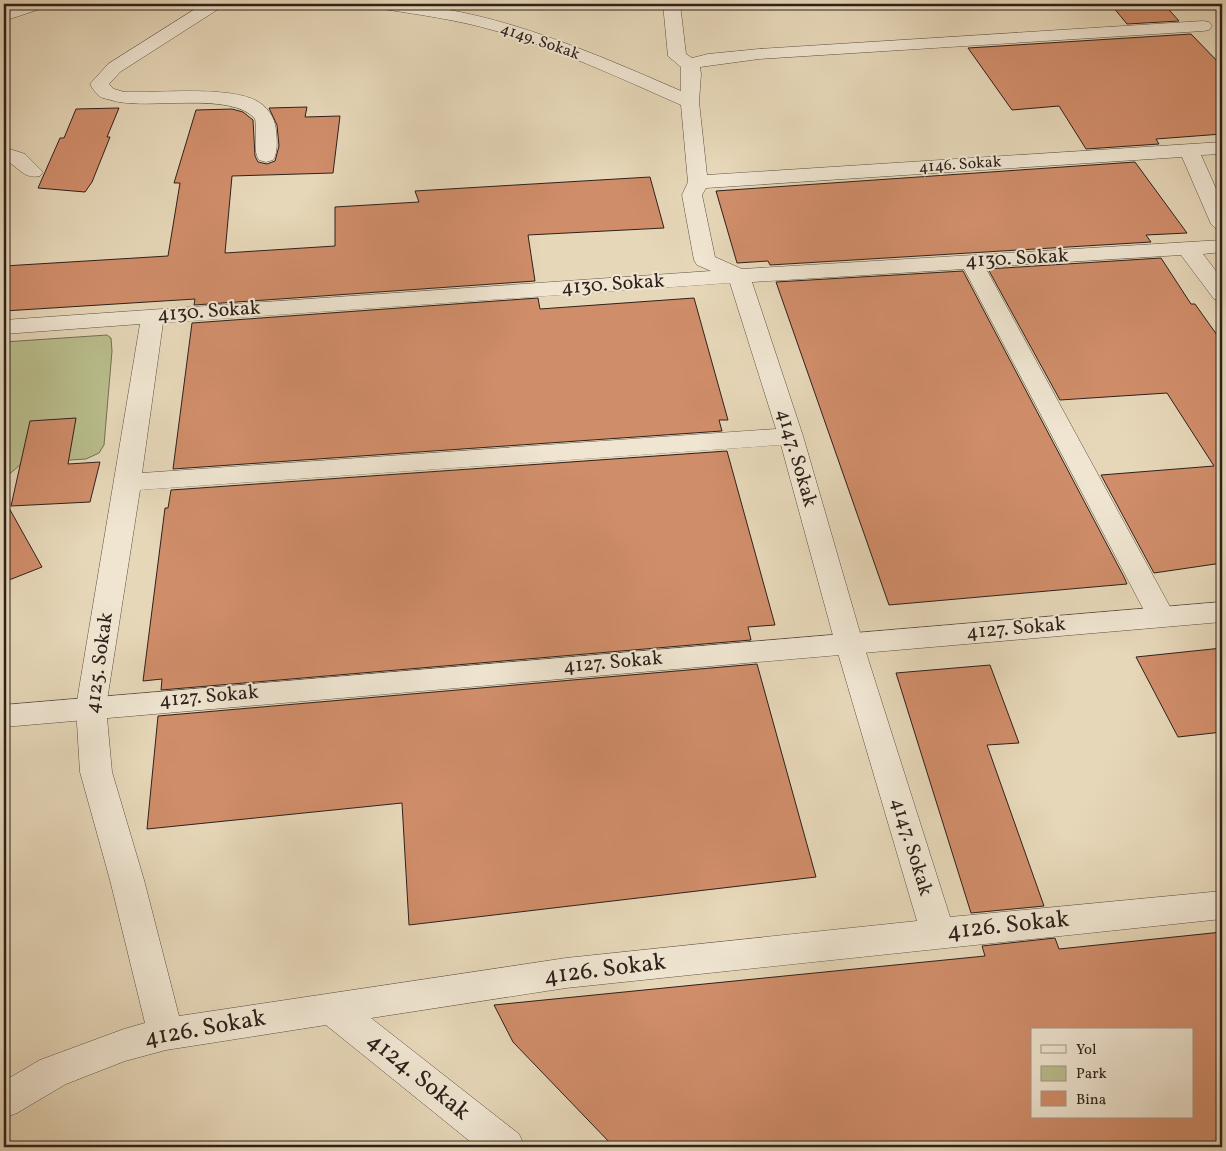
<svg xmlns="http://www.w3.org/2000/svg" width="1226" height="1151" viewBox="0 0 1226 1151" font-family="Vollkorn,serif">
  <rect width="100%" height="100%" fill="#e6d7b8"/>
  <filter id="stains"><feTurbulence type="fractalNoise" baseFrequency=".004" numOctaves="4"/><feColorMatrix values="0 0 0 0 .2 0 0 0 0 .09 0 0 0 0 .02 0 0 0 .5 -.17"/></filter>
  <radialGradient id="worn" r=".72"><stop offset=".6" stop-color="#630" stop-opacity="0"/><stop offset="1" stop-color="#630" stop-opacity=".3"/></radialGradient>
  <!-- green -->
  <path fill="#b9bd8c" stroke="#746f54" d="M107,335L111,338L112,351L104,445L99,453L86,459L22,463L4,479V342Z"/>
  <!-- building -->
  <path fill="#d08d6a" stroke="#2e211b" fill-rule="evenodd" d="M1164,4L1179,21L1127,24L1113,7Z
    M1191,34L1222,66V134L1156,139L1159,144L1086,149L1059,106L1012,110L968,48Z
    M307,107L305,117L340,116L333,173L232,176L225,253L335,246V207L419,202L415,191L650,177L664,228L528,235L535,281L194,305L195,299L4,311V266L168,256L180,183H174L196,110L232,109L243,112L253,120L255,156L258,162L267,164L275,161L279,146L277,125L269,108Z
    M119,108L107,137H110L92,182L85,192L38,188L60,138H64L76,109Z
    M1135,162L1187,233L1146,235L1151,242L770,265L768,261L737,263L716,191Z
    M1161,258L1191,304H1195L1222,342V563L1154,573L1101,475L1214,466L1167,393L1060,400L988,269Z
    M963,271L1124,577L1127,584L889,605L776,282Z
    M538,298L540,309L694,298L728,420H719L722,431L173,469L192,323Z
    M76,418L68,464L100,462L90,502L11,506L30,421Z
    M727,451L775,625L748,627L751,640L161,690L162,679L143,681L165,508H168L171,490Z
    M4,499L42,567L4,582Z
    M1222,648V732L1178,737L1136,657Z
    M757,664L816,877L409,925L402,803L147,829L158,716Z
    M990,665L1019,743L987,745L1044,906L971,913L896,673Z
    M1222,932V1147H614L513,1042L494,1005L985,956L982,946L1055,938L1059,949ZM1032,1030H1192V1117H1032Z"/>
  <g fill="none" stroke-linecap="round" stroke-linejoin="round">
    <defs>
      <path id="minor" d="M22,4H46L43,8L4,21V10Z
        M203,4H223L220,8L120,72L109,84L114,89L124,92C159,93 226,86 255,100C267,106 275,117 276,130C277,139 278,153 273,160L266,162L259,160C252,150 258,131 255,119C232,91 149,110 114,101C109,99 103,99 99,96C96,93 92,88 90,84L108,64Z
        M374,4C475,0 591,52 681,91V67L668,56L663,4H680L686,54L692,58L708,54L759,49L1203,21L1209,22L1212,26L1209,30L1203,31L759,59L700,67L701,74L699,102L707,175L1222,142V154L1201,155L1222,202V230L1215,228L1211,224L1182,157L706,188L702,195L715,257L742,269L1222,240V252L1203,254L1222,279V301L1214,299L1181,255L985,267L1175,616L1171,623L1161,626L1151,623L1147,616L964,269L752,282L803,436L863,643L950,917L1222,891V919L566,988L371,1018L519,1134L525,1147H477L326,1025L166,1050L125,1061L66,1084L17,1113L4,1118V1081L40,1060L124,1029L145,1023L110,880L80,772L76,707L140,324L4,334V320L711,271L697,265L694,260L682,195L688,182L681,105C620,78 560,50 496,31C459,20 421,15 383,9L377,8ZM730,283L776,429L142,473L163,323ZM781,445L835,643L917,921L566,958L179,1016L144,880L112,772L106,707L140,490Z
        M4,147L25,154L43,172L40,176C23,180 18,165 4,160Z"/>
      <path id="tertiary" d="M1222,602V622L4,727V705Z"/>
    </defs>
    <!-- minor casing -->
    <use href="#minor" stroke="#5c4e42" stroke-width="1"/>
    <!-- tertiary casing -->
    <use href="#tertiary" stroke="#5c4e42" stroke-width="1"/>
    <!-- minor -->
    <use href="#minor" fill="#efe5d1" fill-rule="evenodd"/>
    <!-- tertiary -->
    <use href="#tertiary" fill="#efe5d1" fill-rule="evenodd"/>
  </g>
  <g text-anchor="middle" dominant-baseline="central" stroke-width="4" stroke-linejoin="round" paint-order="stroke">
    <!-- far-street labels -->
    <g font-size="16" fill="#2e211b" stroke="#efe5d1">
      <text transform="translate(540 42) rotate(19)">4149. Sokak</text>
      <text transform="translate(960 165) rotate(-4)">4146. Sokak</text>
    </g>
    <!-- street labels -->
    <g font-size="20" fill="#2e211b" stroke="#efe5d1">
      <text transform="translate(1017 259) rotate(-3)">4130. Sokak</text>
      <text transform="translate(613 285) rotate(-4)">4130. Sokak</text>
      <text transform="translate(209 312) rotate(-4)">4130. Sokak</text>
      <text transform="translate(796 458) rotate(74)">4147. Sokak</text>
      <text transform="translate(1016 629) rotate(-5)">4127. Sokak</text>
      <text transform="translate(100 663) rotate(-82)">4125. Sokak</text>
      <text transform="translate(613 663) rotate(-5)">4127. Sokak</text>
      <text transform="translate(209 697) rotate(-5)">4127. Sokak</text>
      <text transform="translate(911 847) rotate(73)">4147. Sokak</text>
    </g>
    <!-- near-street labels -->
    <g font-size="24" fill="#2e211b" stroke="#efe5d1">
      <text transform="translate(1008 926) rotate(-6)">4126. Sokak</text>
      <text transform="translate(605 970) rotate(-7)">4126. Sokak</text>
      <text transform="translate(205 1029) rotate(-10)">4126. Sokak</text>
      <text transform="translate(418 1077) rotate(39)">4124. Sokak</text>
    </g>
  </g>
  <!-- margin -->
  <rect width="1226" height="1151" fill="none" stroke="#e6d7b8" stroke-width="20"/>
  <rect x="5" y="5" width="1216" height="1141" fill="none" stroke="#2e211b" stroke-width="2.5"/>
  <rect x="10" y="10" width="1206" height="1131" fill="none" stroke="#2e211b"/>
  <!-- legend -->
  <rect x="1031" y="1028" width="162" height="90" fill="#efe5d1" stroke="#a29788"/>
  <rect x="1041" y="1045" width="25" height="8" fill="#efe5d1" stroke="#a29788"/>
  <text x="1076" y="1054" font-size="15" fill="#2e211b">Yol</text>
  <rect x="1041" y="1066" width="25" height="15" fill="#b9bd8c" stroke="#a29788"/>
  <text x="1076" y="1078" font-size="15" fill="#2e211b">Park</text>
  <rect x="1041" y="1091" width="25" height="15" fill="#d08d6a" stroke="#a29788"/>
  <text x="1076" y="1104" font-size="15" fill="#2e211b">Bina</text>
  <rect width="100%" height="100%" filter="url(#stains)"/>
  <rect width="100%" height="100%" fill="url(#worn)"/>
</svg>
